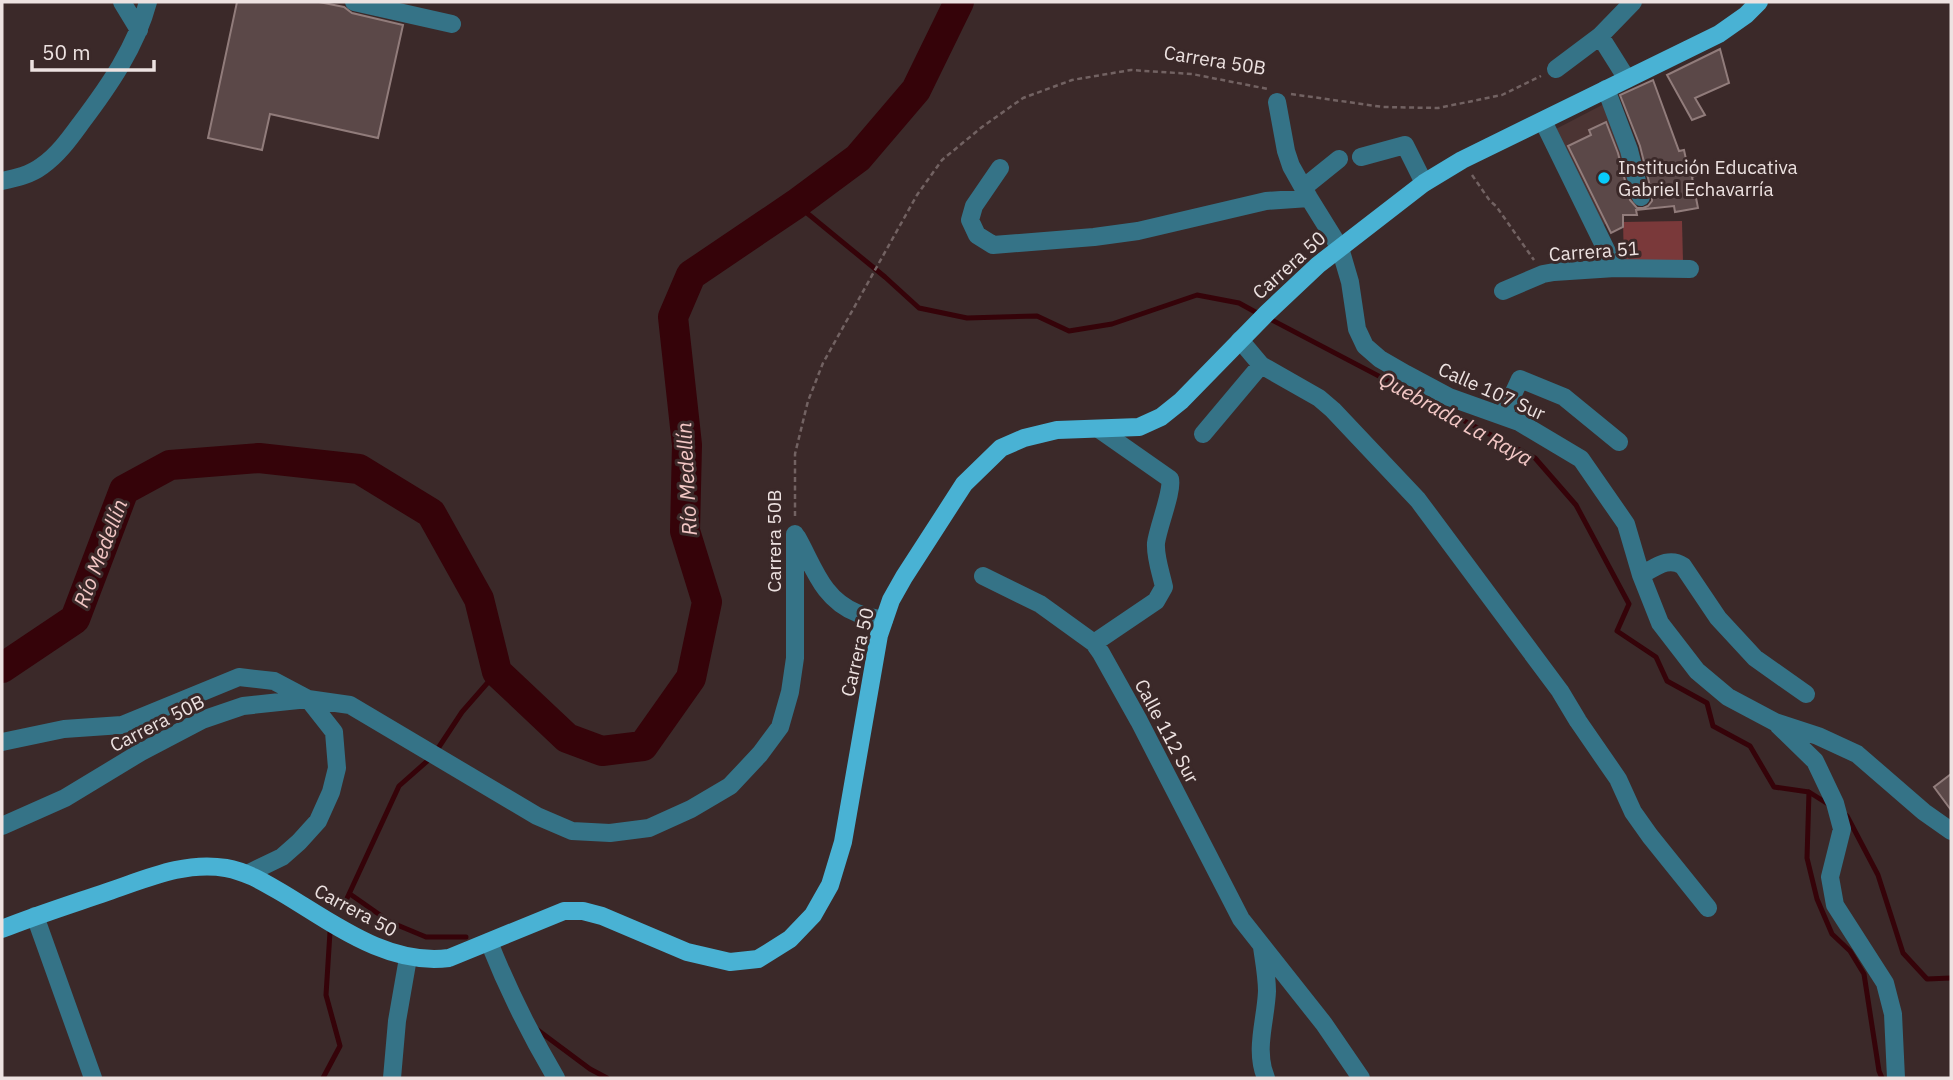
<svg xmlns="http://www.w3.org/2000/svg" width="1953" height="1080" viewBox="0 0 1953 1080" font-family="'IBM Plex Sans',sans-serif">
  <rect width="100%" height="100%" fill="#3b2929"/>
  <!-- built -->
  <path fill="#4b3433" d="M1606,103L1628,157L1637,215H1622L1602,226L1554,130Z"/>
  <!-- pitch -->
  <path fill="#7a393a" d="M1682,221L1683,262L1624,263L1623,222Z"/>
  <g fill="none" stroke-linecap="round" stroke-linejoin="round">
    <!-- stream -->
    <path stroke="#350309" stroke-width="5" d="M796,204L885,277L919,308L967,318L1037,316L1069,331L1112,324L1197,295L1239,303L1259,314
      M1268,318L1535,458L1576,505L1629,604L1617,631L1656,657L1667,681L1707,703L1713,726L1750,746L1774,787L1809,792L1807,858L1817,899L1832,934L1850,951L1864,974L1879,1071L1882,1078
      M1809,792L1828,804
      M1843,813L1847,816L1878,875L1903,953L1927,979L1951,978
      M350,894L390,922L426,937H466
      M343,907L399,786L433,756L462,712L497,672
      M535,1028L590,1069L607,1078
      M323,1078L340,1046L326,995L330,932"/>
    <!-- river -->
    <path stroke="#350309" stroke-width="30" d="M2,668L75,619L124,490L170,465L259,458L359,469L431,513L479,599L497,672L567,738L602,751L643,746L691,678L707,602L685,531L687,445L673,317L691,275L796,204L858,158L916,90L959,2"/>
  </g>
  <!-- building -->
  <path fill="#5b4848" stroke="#917c7b" stroke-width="2" d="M237,2H319L344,7L352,13L403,25L378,138L270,114L262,150L208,138Z
    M1720,49L1729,83L1695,98L1705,115L1692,120L1667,75Z
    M1653,80L1679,151L1684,150L1687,164L1693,162L1697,175L1692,177L1698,208L1675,212L1674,206L1636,210L1637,215H1623V227L1611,233L1568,146L1591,135L1589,130L1606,122L1618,153L1630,200L1637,208H1643L1648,206L1652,201V194L1640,146L1620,95Z
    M1951,774V810L1934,787Z"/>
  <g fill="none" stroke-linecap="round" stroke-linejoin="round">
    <!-- path -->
    <path stroke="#726262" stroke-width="2.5" stroke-dasharray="5 3.5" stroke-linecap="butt" d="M1291,94L1383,107L1438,108L1502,95L1541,76
      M1472,175L1490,201L1496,206L1534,260
      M795,516V454L808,401L823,363L917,195L942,160L982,127L1023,98L1072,80L1131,70L1192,74L1268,89"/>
    <!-- minor -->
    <path stroke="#357387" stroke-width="18" d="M122,2L139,30
      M354,2L452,24
      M1600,36L1627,79
      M1556,69L1600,36L1633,2
      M1606,89L1629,150L1641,197
      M1277,102L1286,151L1291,166L1309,198L1340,248L1350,282L1357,329L1365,346L1380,359L1406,374L1449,397L1519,422L1581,459L1626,524L1641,575L1660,623L1697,671L1728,697L1775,722L1818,736L1857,754L1924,812L1951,831
      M1543,121L1615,268
      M1361,157L1405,145L1424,183
      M1000,168L974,206L970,220L977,235L993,245L1094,237L1138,231L1266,201L1309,198
      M2,181C16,178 30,175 42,166C58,155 70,138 81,123C109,86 136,47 148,2
      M1303,188L1339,159
      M1503,291L1543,274L1554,272L1615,268L1690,269
      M1240,340L1261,365L1319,398L1333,410L1418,500L1560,691L1578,721L1618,779L1633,812L1650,836L1708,908
      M1503,416L1520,379L1564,397L1619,442
      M1100,430L1170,479C1173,491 1158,527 1156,543C1155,557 1161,573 1164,587L1156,601L1094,643L1101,653L1139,721L1241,919L1324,1024L1361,1078
      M1203,434L1261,365
      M797,537C814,567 822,599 857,613C866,617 875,618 884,620
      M1641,575C1655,568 1668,556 1683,566L1718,618L1755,658L1806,694
      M983,576L1040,604L1094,643
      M1778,725L1815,761L1835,803L1842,829L1830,877L1835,905L1885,983L1893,1014L1896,1078
      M2,742L64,729L122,725L239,677L274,681L308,699L334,732L337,768L331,792L318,821L299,842L282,857L249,873
      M2,826L65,798L141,752L202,720L243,706L308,699L350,705L537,816L572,831L610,833L649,828L691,809L730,786L760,754L780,727L790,692L795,658V534
      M35,916L93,1078
      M489,942C508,990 530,1034 556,1078
      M1262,947C1264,961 1267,977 1267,991C1266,1020 1254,1050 1266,1078
      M392,1078L397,1021L408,958"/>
    <!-- major -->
    <path stroke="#49b2d4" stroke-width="18" d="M2,929C37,915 72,904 107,892C146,879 184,861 226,868C248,872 265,883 284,894C334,924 388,966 449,958L564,911H583L602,916L687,952L730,962L758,959L790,939L813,915L830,885L843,842L879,635L891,600L904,577L964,484L1001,448L1024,438L1057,430L1139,427L1161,417L1181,401L1267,313L1318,265L1424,183L1462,160L1719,34L1746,15L1759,2"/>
  </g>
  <!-- markers -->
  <circle fill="#08cbfa" stroke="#3b2929" stroke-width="2.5" cx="1604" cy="178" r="7"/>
  <g text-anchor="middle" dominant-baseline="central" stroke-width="6" stroke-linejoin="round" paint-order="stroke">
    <!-- street labels -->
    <g font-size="19" fill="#ede2e1" stroke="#3b2929">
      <text transform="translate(1215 60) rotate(9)">Carrera 50B</text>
      <text transform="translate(1594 251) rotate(-4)">Carrera 51</text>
      <text transform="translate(1289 265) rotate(-42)">Carrera 50</text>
      <text transform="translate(1492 391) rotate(24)">Calle 107 Sur</text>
      <text transform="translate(774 541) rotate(-90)">Carrera 50B</text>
      <text transform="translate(857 652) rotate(-77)">Carrera 50</text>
      <text transform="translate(157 723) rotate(-27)">Carrera 50B</text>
      <text transform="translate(1167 731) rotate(62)">Calle 112 Sur</text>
      <text transform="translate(356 910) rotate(28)">Carrera 50</text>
    </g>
    <!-- poi labels -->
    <g font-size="19" fill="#ede2e1" stroke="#3b2929" text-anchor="start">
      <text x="1618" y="167">Institución Educativa<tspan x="1618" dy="22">Gabriel Echavarría</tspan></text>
    </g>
    <!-- water labels -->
    <g font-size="21" font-style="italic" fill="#f3c7c5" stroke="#3b2929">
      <text transform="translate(1456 418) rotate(29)">Quebrada La Raya</text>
      <text transform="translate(686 479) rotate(-93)">Río Medellín</text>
      <text transform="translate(100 553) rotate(-69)">Río Medellín</text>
    </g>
  </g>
  <!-- border -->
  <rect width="1953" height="1080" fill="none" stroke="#ede2e1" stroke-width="7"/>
  <!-- scale -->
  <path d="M32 60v10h122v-10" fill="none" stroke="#ede2e1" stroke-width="3.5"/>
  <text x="42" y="60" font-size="21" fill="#ede2e1" stroke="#3b2929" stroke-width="5" paint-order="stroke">50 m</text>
</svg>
